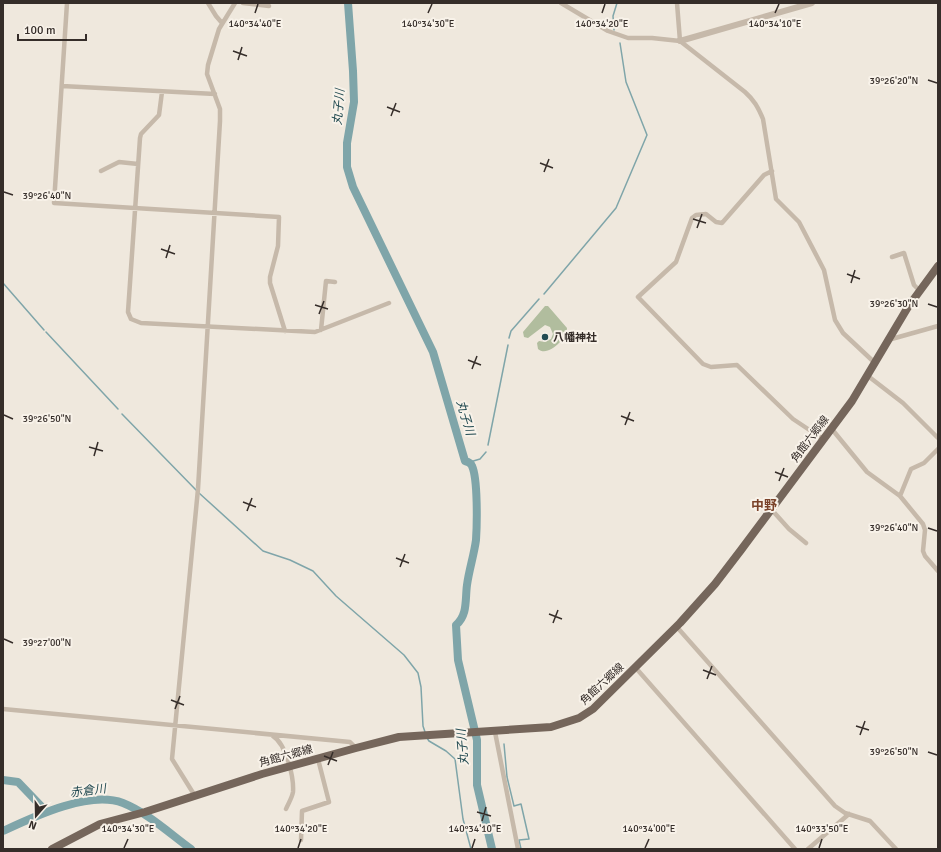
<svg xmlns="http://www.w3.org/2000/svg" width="941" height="852" viewBox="0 0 941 852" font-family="Signika,'Noto Sans JP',sans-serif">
  <rect width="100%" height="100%" fill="#efe8dd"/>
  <!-- green -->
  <path fill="#b1bd9e" d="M545,306H548L567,328C567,338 548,358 538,349L537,343L539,341L545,342L551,339L553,334L550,327L545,325L528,338L524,337L523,332Z"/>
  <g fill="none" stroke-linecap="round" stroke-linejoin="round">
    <!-- stream -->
    <path stroke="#7fa5a9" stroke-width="1.5" d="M614,30L613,16L617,3
      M3,283L44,330
      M544,294L616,208L647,135L626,82L620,43
      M46,332L118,409
      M509,338L511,331L539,299
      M122,414L196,490
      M488,445L508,345
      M470,462L480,459L486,452
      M199,493L263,551L290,560L313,571L336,596L404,655L418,673L421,687L423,726L425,732
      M427,738L429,741L446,751L455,759L463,819L471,849
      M504,744L507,777L514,806L521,804L529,839L519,840L521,849"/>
    <!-- river -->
    <path stroke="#7fa5a9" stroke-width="8" d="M348,3L353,71L354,102L347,143V167L353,187L433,352L465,461C469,462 471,463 472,466C478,479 477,525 476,540C474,555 469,570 467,585C465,599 468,615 456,625L458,660L477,740V785L492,849
      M3,780L18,782L41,806
      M3,831C33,817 89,790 123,803C148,813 169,833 191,849"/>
    <!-- minor -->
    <path stroke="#c6b9aa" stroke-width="4.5" d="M67,3L54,203L279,217L278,246L270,277V283L285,331
      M208,3L216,16L222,23
      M243,3L269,6
      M561,3L608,31L628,38H652L680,41
      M677,3L680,41L745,92C754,100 758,107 763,119L776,199L799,222L824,270L835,320L843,333L875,363
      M62,86L215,94
      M162,92L159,115L141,134L140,138L128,312L131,319L141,323L315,332L389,303
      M101,171L119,162L138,164
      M772,171L764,175L722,223L716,222L706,214L696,215L692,218L676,262L638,297L703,364L711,367L737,365L793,419L823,439
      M892,257L904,253L914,285L919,290
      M321,330L326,281L335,282
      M888,340L938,326
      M868,376L903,403L938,438
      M831,428L867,472L900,496L923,524L925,530L923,551L925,556L938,571
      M900,496L911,469L924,463L938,449
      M771,509L789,529L806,543
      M676,626L835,806L845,813L870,821L896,849
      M635,667L795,849
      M3,709L350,742L356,748
      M495,732L518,849
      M273,736C286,744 294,777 293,792C292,798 288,804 286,809
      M195,796L172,759L198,489L220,121V109L207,74L208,65L219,29L235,3
      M301,840L302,811L329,802L318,759
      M808,849L849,814"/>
    <!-- tertiary -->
    <path stroke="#c6b9aa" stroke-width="6" d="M680,41L812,3"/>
    <!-- primary -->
    <path stroke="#75665b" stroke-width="8" d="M52,849L100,824L145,812L262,774L356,748L399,737L551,727L579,718L593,709L680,623L715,584L741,550L852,401L908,307L938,266"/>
  </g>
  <!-- ticks -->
  <path fill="none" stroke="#352d29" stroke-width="1.5" d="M255,13L258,4M428,13L432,4M602,13L605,4M775,13L779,4M233,51L247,56M238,60L242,47M928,80L937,83M387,107L400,112M391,116L396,103M540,163L553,168M544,172L549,159M4,192L13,195M693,219L706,223M697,228L702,214M161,249L175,254M166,258L170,245M847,274L860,279M851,283L855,270M928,304L937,307M315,305L328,309M319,314L324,301M468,360L481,365M472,369L477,356M4,415L13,419M621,416L634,421M625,425L630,412M89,447L103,451M94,456L98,442M775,472L788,477M779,481L784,468M243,502L256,507M247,511L252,498M928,528L937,531M396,558L409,563M400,567L405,554M549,614L562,619M553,623L558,610M4,639L13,643M703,670L716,675M707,679L712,666M171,700L184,705M175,709L180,696M856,726L869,730M860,735L865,721M928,752L937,755M324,756L337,761M328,765L333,752M477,812L491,816M482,821L486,807M124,848L128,839M298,848L301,839M472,848L475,839M645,848L649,839M819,848L822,839"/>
  <!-- markers -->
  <circle fill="#234b52" stroke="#f8f2e9" stroke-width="1.5" cx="545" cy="337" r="4"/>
  <g text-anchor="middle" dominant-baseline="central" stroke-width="4" stroke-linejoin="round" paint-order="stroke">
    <!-- poi labels -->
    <g font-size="11" font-weight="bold" fill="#352d29" stroke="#f8f2e9" text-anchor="start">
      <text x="553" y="337">八幡神社</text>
    </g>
    <!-- street labels -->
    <g font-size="11" fill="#352d29" stroke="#f8f2e9">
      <text transform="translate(810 439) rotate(-53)">角館六郷線</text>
      <text transform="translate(602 684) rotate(-43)">角館六郷線</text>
      <text transform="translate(286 756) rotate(-15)">角館六郷線</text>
    </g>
    <!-- water labels -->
    <g font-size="12" font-style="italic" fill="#234b52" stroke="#f8f2e9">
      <text transform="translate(339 107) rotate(-85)">丸子川</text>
      <text transform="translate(465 418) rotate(73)">丸子川</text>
      <text transform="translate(463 747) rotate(-95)">丸子川</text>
      <text transform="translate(88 791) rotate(-7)">赤倉川</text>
    </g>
    <!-- quarter labels -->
    <g font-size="13" font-weight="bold" fill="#7b432a" stroke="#f8f2e9">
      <text x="764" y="506">中野</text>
    </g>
  </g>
  <g font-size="10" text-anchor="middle" fill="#352d29" stroke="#f8f2e9" stroke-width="4" stroke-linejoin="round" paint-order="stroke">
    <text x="255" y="27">140°34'40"E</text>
    <text x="428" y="27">140°34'30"E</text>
    <text x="602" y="27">140°34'20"E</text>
    <text x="775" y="27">140°34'10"E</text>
    <text x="894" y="84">39°26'20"N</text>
    <text x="47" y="199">39°26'40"N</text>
    <text x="894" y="307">39°26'30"N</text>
    <text x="47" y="422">39°26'50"N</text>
    <text x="894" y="531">39°26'40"N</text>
    <text x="47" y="646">39°27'00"N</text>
    <text x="894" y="755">39°26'50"N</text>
    <text x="128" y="832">140°34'30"E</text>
    <text x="301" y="832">140°34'20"E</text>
    <text x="475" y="832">140°34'10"E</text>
    <text x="649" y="832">140°34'00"E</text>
    <text x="822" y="832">140°33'50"E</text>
  </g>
  <!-- border -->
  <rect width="941" height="852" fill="none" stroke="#352d29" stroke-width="8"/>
  <!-- north arrow -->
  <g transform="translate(36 816) rotate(200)" stroke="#f8f2e9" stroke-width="3" paint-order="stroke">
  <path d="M0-3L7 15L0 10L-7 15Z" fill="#352d29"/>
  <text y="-6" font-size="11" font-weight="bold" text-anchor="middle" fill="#352d29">N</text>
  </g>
  <!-- scale -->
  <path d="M18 34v6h68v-6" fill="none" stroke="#352d29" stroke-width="2"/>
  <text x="24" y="34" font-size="12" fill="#352d29" stroke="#f8f2e9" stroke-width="3" paint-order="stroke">100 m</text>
</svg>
